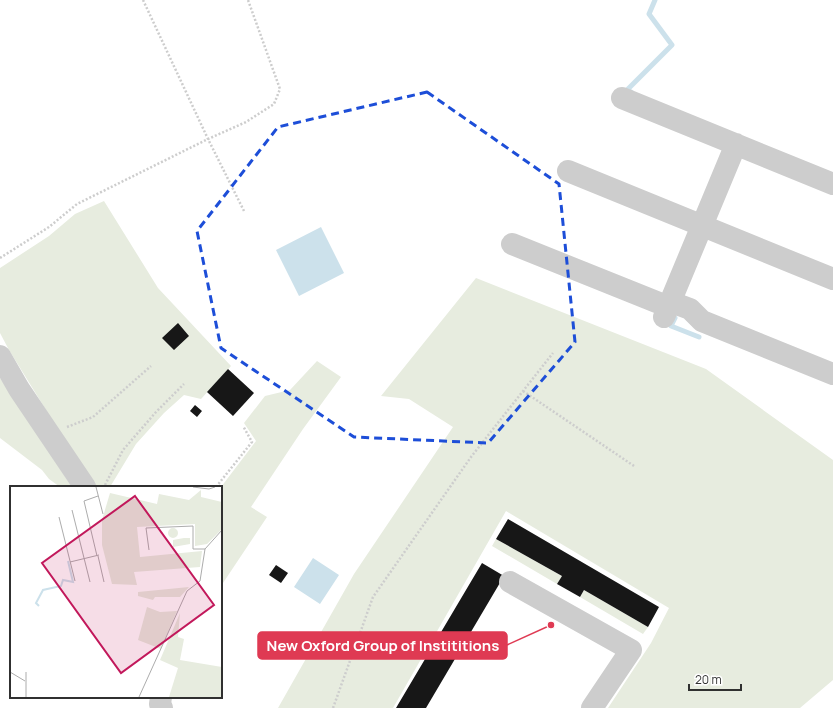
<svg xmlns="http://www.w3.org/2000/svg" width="833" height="708" viewBox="0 0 833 708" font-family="Manrope,sans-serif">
  <rect width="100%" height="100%" fill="#fff"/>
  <!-- green -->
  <path fill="#e7ecdf" d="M104,201L158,288L231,366L201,399L184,395L164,413L136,444L110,487H96L67,444L9,350L0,333V268L49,236L75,214Z
    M476,278L706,369L833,460V680L800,708H608L651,643L669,608L506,511L393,708H278L354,574L453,427L409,399L381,396Z
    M317,361L341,377L303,429L251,507L267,517L221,586V487L256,441L244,423L265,396L290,390Z
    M0,378L72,487H60L49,479L42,470L0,438Z
    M496,539L562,576L557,584L492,546Z
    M584,590L648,627L643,634L580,597Z"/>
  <!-- water -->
  <path fill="#cce1eb" d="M321,227L344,273L299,296L276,250Z
    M313,558L339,575L320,604L294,587Z"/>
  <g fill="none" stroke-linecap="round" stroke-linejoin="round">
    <!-- stream -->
    <path stroke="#cce1eb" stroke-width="5" d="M631,92L627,90L672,45L649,14L655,0
      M675,318L671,326L699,337"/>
  </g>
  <!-- building -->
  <path fill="#171717" d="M178,323L189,336L174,350L162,338Z
    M228,369L254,393L233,416L207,392Z
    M195,405L202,411L197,417L190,411Z
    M508,519L659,607L648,627L584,590L580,597L557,584L562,576L496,539Z
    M482,563L504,576L426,708H396Z
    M276,565L288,573L281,583L269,575Z"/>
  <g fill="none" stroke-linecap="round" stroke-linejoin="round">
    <!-- path -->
    <path stroke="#cdcdcd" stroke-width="2.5" stroke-dasharray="2 2" stroke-linecap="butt" d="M143,0L208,139L244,211
      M0,258L49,227L77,204L208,139L246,122L274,104L280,89L248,0
      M523,391L634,466
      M67,427L93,417L151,366
      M105,485L123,450L156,412L184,384
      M216,487L252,442L243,426
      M333,708L373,597L471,457L553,353"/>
    <!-- minor -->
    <path stroke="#cdcdcd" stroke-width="22" d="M622,98L833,184
      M568,171L833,279
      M512,244L669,307
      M671,302L690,309L702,321L833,374
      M664,317L736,144
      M0,356L19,389L85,487
      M510,582L631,650L592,708
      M161,697L160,704L162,708"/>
  </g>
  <!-- marked area -->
  <path fill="none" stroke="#1d4ed8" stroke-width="3" stroke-dasharray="8 5" stroke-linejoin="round" d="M427,92L559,184L575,342L488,443L354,437L221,348L197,231L278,127Z"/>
  <!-- overview -->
  <g transform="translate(10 486)">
    <rect width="212" height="212" fill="#fff"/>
    <path d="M191,4V11L212,16V43L197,58L185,60V38L127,41L130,71L192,65L190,81L124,86L127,99L102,98L92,59V34L100,7L147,18L149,8L179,14ZM158 47a5 5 0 1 1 10 0a5 5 0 1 1-10 0ZM174,52H180V58L163,61V54ZM179,101L170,111H145L143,114L128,110V106ZM137,121L150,126L167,125L151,163L128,154ZM170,127L168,151L174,153L170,174L212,181V211H159L168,182L150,174Z" fill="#e7ecdf"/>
    <path fill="none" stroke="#cce1eb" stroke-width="2" d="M29,120L26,117L33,104L51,100L53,94L63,96L58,75"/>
    <path fill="none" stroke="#acacac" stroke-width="1" d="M86,1L93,28M183,1L199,3L205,1M62,24L80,96M49,31L65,95M139,64L136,42L183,40V63H195M87,70L74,15L88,10M88,70L94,96M60,76L89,69M0,186L15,195M16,211V186M129,211L177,105L190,95L195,63L212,44"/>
    <path fill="#c2185b" fill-opacity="0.15" stroke="#c2185b" stroke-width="2" d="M125,10L204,119L111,187L32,77Z"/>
    <rect width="212" height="212" fill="none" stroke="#303030" stroke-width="2"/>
  </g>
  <!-- callouts -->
  <path fill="none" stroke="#df3a53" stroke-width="1.5" d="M551 625L507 645"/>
  <circle fill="#df3a53" stroke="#fff" stroke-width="1.5" cx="551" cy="625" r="4"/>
  <rect fill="#df3a53" stroke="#df3a53" stroke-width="1.5" x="258" y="632" width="249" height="27" rx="4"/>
  <g font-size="15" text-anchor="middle" font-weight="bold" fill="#fff">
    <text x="383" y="651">New Oxford Group of Instititions</text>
  </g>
  <!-- scale -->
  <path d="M689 684v6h52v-6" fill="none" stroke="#303030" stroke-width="2"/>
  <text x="695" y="684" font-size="12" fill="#303030" stroke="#ffffff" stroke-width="3" paint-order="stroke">20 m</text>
</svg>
